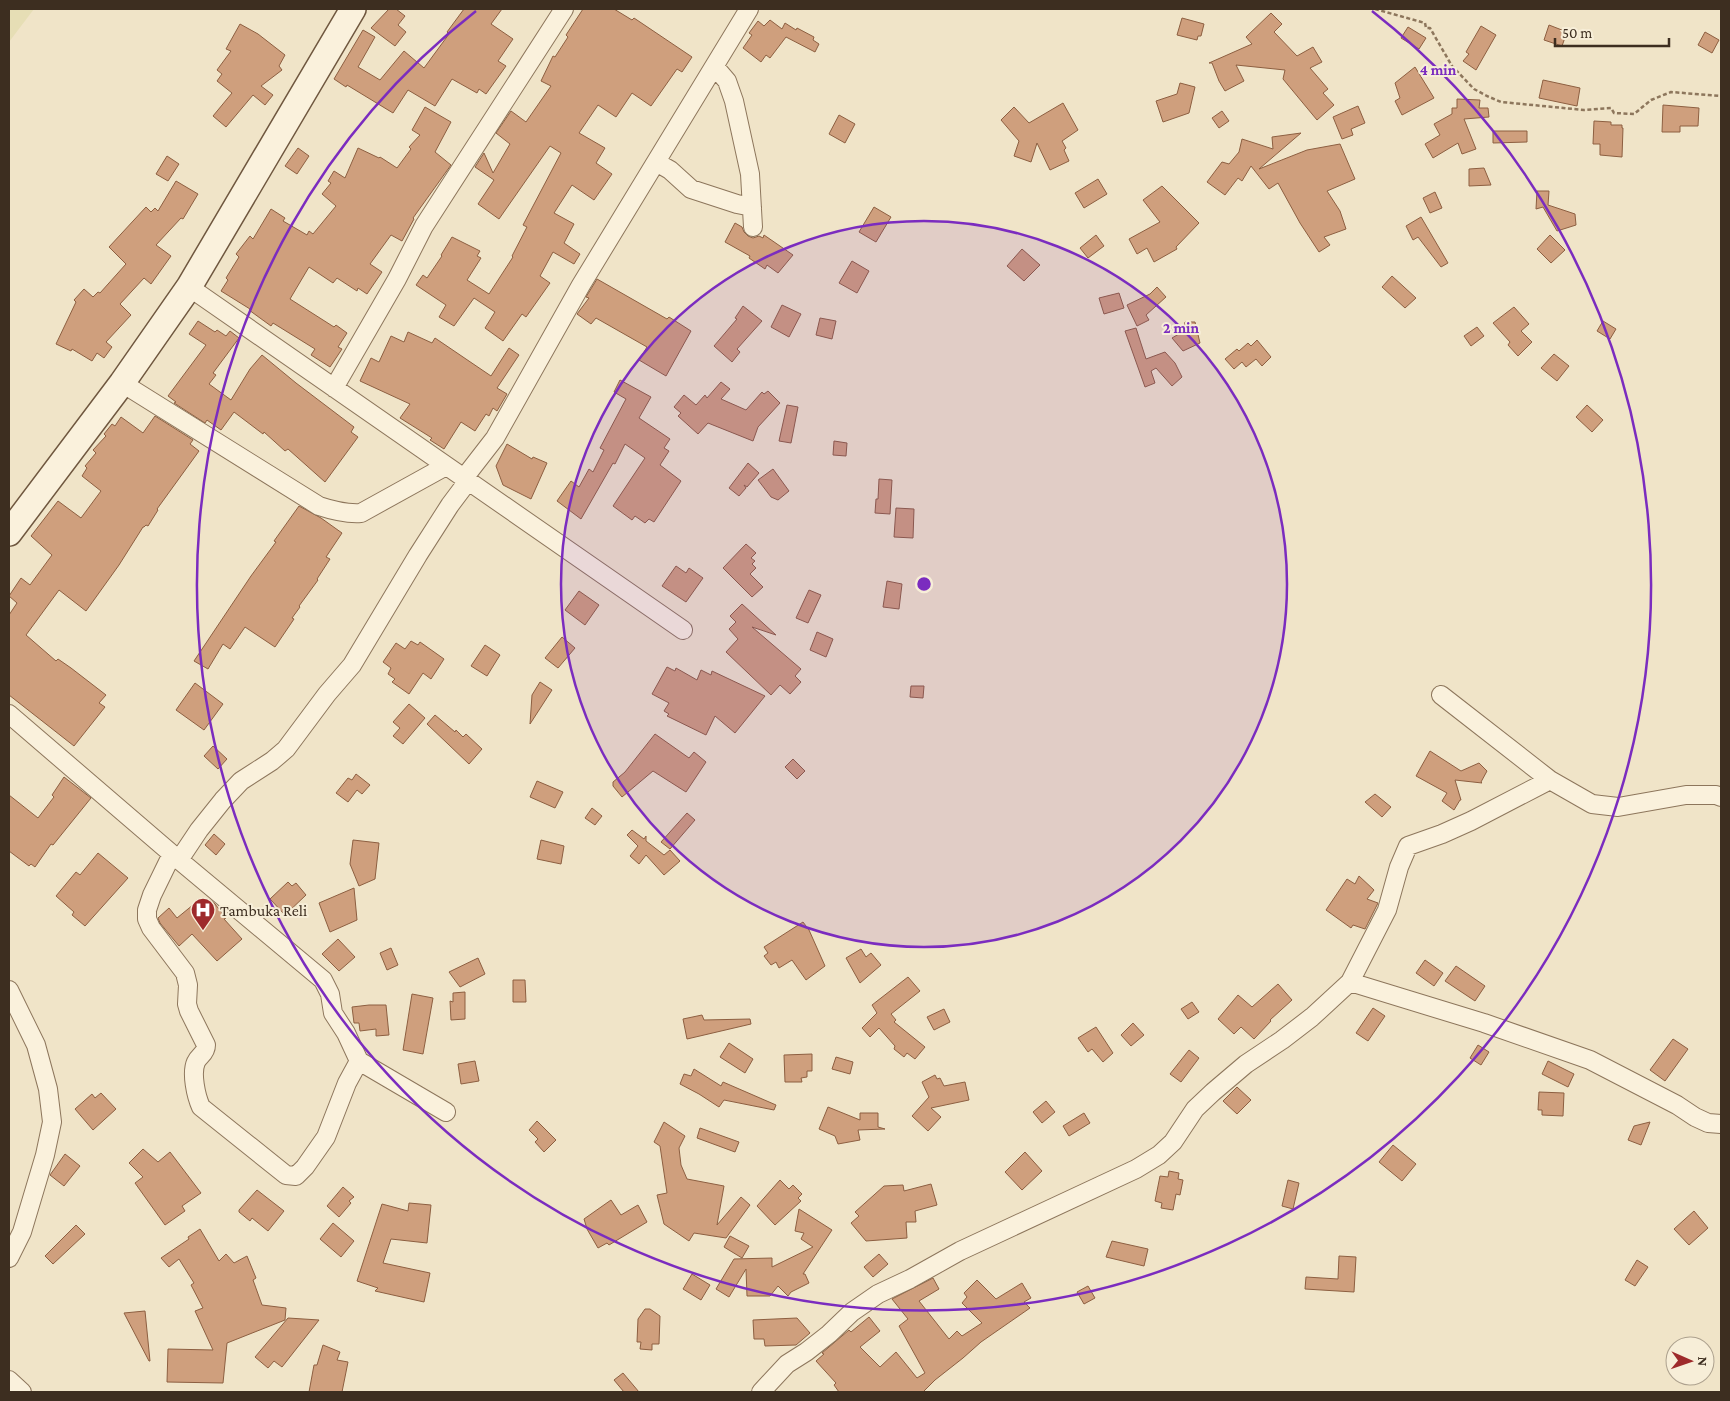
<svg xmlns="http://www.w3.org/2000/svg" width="1730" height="1401" viewBox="0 0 1730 1401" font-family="'Crimson Pro',serif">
  <rect width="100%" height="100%" fill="#f0e4c8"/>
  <!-- farmland -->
  <path fill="#e6deb5" d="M9,9H34L9,42Z"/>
  <!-- building -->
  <path fill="#cf9f7d" stroke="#8d5f41" d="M389,9H396L405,16L398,25L406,32L395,46L371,28Z
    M464,9H502L491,24L513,39L498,61L506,66L486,94L479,89L477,93L452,79L435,106L408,90L393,113L347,85L346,87L334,79L363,30L375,37L358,67L380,80L404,51L424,68L449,34L447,32Z
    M583,9H614L632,20L634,18L692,57L682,72L677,69L651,106L632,93L616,117L598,105L579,133L605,148L596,163L612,174L594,200L572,185L554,213L574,224L564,243L580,254L574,264L553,252L540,276L550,283L526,317L522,314L503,341L485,328L495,312L474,298L454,326L439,317L446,305L416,285L423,275L427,278L442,256L441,255L452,237L480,251L477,256L481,258L467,280L489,294L513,257L512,256L527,227L523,225L561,153L550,146L499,219L478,204L494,180L475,167L484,153L493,173L510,144L496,133L511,111L526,122L551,86L541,81L553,56L555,57L568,37L566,35Z
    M1271,13L1282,24L1274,32L1297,56L1313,47L1322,62L1310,68L1328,89L1323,93L1334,105L1317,120L1283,79L1285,70L1236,65L1244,81L1225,91L1219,81L1212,63H1209L1252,44L1246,37Z
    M1182,18L1204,24L1201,36H1198L1197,40L1177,35Z
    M770,20L782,29L785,23L796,30L797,28L814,37L813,40L819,44L815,52L786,37L770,58L766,55L761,62L743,48L752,35L749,33L758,21L764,26Z
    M240,24L258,34L285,55L279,66L282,70L261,86L273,95L265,105L253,95L226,127L213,116L232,93L217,81L222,74L217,70L231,51L226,49Z
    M1549,25L1567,32L1562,46L1544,40Z
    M1481,26L1496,35L1476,70L1463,61L1469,54L1466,52Z
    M1408,27L1426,38L1419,49L1401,38Z
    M1705,32L1719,40L1712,53L1698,45Z
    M1415,67L1434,98L1402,115L1395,101L1400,98L1395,83Z
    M1543,80L1580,88L1577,106L1539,98Z
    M1180,83L1195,87L1189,113L1163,122L1156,101L1177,94Z
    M1457,99L1480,100L1479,108H1488L1489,117L1464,119L1476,149L1462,154L1458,143L1433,158L1425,144L1440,135L1434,124L1452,114V108H1457Z
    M1063,103L1078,130L1062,141L1066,148L1064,150L1069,161L1050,170L1037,143L1031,162L1014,156L1019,141L1001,120L1014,107L1029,123Z
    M1663,105L1699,108L1698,126H1680V132H1662Z
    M1358,106L1365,123L1351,129L1353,135L1342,139L1333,117Z
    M425,107L451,122L435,152L451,165L413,218L414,219L402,241L391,235L370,264L382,272L367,294L358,288L357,291L337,278L333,283L309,267L290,299L334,327L336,325L347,333L338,347L342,349L330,367L311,355L315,349L273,323L271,326L249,310L250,309L221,291L228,280L226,278L239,257L236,254L250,236L253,239L271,209L285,218L283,221L307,235L309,231L313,234L336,206L322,194L331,183L328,181L334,171L345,178L358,148L379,158L380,157L397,168L411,149L409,147L420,135L412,130Z
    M1222,111L1229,121L1219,128L1212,118Z
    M839,115L855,124L845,143L829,134Z
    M1594,121L1611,122V125H1622V128H1623L1622,157L1600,155V144H1593Z
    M1493,131H1527V142L1493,143Z
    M1301,133L1259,169L1307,150L1340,144L1355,179L1327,191L1340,211L1346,229L1324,237L1330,245L1319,252L1300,223L1278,183L1269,189L1251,166L1242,181L1238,178L1225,195L1207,182L1222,162L1229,164L1239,152L1242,139L1273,149L1272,137Z
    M298,148L309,156L297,174L285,166Z
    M167,156L179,164L168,181L156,174Z
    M1484,168L1491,185L1469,186V169Z
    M1098,179L1107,194L1084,208L1075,193Z
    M176,181L198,194L183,219L181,218L156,245L171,256L151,284L144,278L120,304L131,315L106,342L112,347L104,358L97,353L92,361L72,349L71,351L56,344L76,302L74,300L84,289L93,297L98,292L100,293L126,264L109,247L146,207L151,212L155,208L158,211Z
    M1162,186L1199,223L1176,247L1177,249L1154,262L1147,248L1137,254L1129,239L1160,222L1143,200Z
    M1537,191H1549L1548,205L1575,214L1576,225L1557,231L1543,207L1536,209Z
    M1435,192L1442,208L1430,213L1423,198Z
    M874,207L891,217L876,242L859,232Z
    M1421,217L1448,263L1441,267L1418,237L1413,240L1406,226Z
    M735,223L742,227L744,232L748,236L753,238L759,236L763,238L764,235L793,255L778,273L767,265L765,269L749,258L750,256L725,242Z
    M1096,235L1104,246L1088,258L1080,248Z
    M1550,235L1565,250L1551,263L1537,249Z
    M1022,249L1040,265L1024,281L1007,266Z
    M852,261L869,271L857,293L839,283Z
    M1392,276L1416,298L1405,308L1382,287Z
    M597,279L667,319L669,317L691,331L666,376L639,360L647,347L596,318L591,324L577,314L589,298L586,297Z
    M1157,287L1166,297L1146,315L1149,320L1137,326L1127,305L1150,294Z
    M1119,293L1124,308L1104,314L1099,298Z
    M782,305L801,314L789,337L771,327Z
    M743,306L762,321L737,349L740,352L732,362L714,346L737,319L735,318Z
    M1514,307L1529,324L1521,331L1532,342L1518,356L1508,345L1510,342L1493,323Z
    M820,318L836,321L832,339L816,335Z
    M198,321L215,332L217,330L226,336L230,331L239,338L213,373L216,375L209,384L231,400L250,369L262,355L296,383L354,427L351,432L358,437L325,482L288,449L285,451L264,432L263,434L234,412L221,430L207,420L205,423L174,403L176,402L168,396L206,345L189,334Z
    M1603,321L1616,329L1610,339L1597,331Z
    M1185,322H1195L1200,343L1183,351L1172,338L1184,331Z
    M1477,327L1484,336L1471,346L1464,336Z
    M1136,328L1146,359L1165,352L1175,363L1182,377L1172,386L1156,368L1151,371L1155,383L1145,387L1125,331Z
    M408,332L432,343L435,338L491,376L509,348L519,355L497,388L507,394L497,411L493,408L489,416L486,414L475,431L461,422L444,449L430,440L432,438L400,418L410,404L360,381L371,358L379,362L391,336L404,342Z
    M1257,340L1271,357L1262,366L1256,359L1246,367L1242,362L1234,369L1225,359L1237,349L1239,351L1248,343L1251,346Z
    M1554,354L1569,366L1557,381L1541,368Z
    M620,380L651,397L639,418L670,439L664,448L669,451L660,465L681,481L654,522L649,519L645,523L635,516L632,520L613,506L645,458L625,444L615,464L613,463L581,519L557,501L571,481L579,487L589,469L593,472L604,450L600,448L626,399L614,392Z
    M721,382L730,389L721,399L746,410L762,392L764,394L768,391L780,403L758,427L753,441L708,423L698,434L678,416L681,413L674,407L684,395L696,405L705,395L707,398Z
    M787,405L798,407L791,443L779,441Z
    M1587,405L1603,420L1592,432L1576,417Z
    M155,416L193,440L190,444L199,451L157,509L158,510L148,526L146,525L144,527H143L119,565L86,611L59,590L26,635L56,661L58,659L71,668L106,695L99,703L105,707L74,746L9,695V615L17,603L9,596L21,578L30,585L52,555L31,536L58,501L81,518L101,491L82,476L87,468L85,466L96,453L93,450L106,436L104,434L112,424L115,426L121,417L143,433Z
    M834,441L847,443L846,456L833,455Z
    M507,444L532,459L533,457L547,463L531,499L503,485L496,466Z
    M748,463L759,473L747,487L744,485L746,488L739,496L729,488Z
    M773,469L789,491L778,500L771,497L758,480Z
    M879,479L892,480L890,514L875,513L876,499H878Z
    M299,506L321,518L342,533L326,557L330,559L317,579L318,580L299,606L300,607L292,618L294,619L275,647L245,627L230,649L223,644L208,669L194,661L251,576L276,542L274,541Z
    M896,508L914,509L913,538L894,537Z
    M746,544L756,553L751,558L755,561L752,564L756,568L750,574L763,587L752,597L723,568Z
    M676,566L686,573L689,568L703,578L686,602L662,586Z
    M887,581L902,584L899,609L883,607Z
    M809,590L821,595L808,623L796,618Z
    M579,591L599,605L585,625L565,610Z
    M742,604L776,635L752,627L801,669L795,676L801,682L790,694L780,685L771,695L726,652L738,639L729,629L736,622L730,616Z
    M817,632L833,639L826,657L810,650Z
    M562,637L575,648L558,668L545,658Z
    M411,641L418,645L420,642L444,659L431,679L423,673L409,694L392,682L395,679L388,674L391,668L383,662L396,643L405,649Z
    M485,645L500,655L487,676L471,666Z
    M667,667L675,671L676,668L697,680L701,670L711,675L712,671L765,696L735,733L715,716L706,735L667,716L669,714L664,711L669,703L652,694Z
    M540,682L552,690L530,724L532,695Z
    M195,683L223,704L204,730L176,710Z
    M911,686H924L923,698L910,697Z
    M409,704L425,718L403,744L393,736L400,728L393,722Z
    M435,715L455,732L456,730L463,737L466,734L482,749L469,764L427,724Z
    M655,734L689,758L694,752L706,762L686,792L653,771L622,797L613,786V782L625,772Z
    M213,746L227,759L218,769L204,756Z
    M1430,751L1461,771L1479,763L1487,771L1481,782L1482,783L1455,780L1461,800H1460L1454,810L1442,801L1447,793L1416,776Z
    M793,759L805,771L797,779L785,767Z
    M356,774L370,785L362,794L357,790L348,802L336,793L348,778L352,780Z
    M64,777L91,798L53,845L51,844L35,867L31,864L29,866L9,851V795L38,818L54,797L52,795Z
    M537,781L563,792L555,808L530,797Z
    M1375,794L1391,807L1382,817L1365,802Z
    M592,808L602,816L595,825L585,818Z
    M687,813L695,820L670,849L661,842Z
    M632,830L644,839L646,836V841L664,855L670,850L680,861L664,875L646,855L639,864L630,856L638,846L627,835Z
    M214,834L225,844L216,855L205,845Z
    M353,840L379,843L375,879L359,886L350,864Z
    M541,840L564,846L561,864L537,859Z
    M98,853L128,878L85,926L72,915L74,912L56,896L76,872L80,875Z
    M1359,876L1374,890L1367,899L1378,903L1365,929L1353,925L1351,928L1326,910L1347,879L1355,884Z
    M288,882L292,886L296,883L306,895L285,915L270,899Z
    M354,888L357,920L330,932L319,903Z
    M199,900L203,906L210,900L215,904L226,918L224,919L242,939L217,961L192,934L179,946L160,923L158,918L169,908L177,918Z
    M803,922L809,930L825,966L806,980L792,960L779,968L776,962L771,965L764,956L768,953L764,947Z
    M338,939L355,957L339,971L322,954Z
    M391,948L398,965L387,970L380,953Z
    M861,949L866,957L871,953L881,965L860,983L846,958Z
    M478,958L485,974L460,987L449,972Z
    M1425,960L1443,973L1434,986L1416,973Z
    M1456,966L1485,986L1475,1001L1445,981Z
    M908,977L920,991L891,1014L896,1020L894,1022L925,1047L915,1059L907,1053L904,1057L894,1049L895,1046L879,1028L870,1037L862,1028L877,1013L872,1005Z
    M513,980H525L526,1002H513Z
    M1278,984L1292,1000L1270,1020L1271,1021L1254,1039L1241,1027L1234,1034L1218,1019L1238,995L1252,1007Z
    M465,992V1019L451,1020L450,1001L453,1002V993Z
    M412,994L433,998L423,1054L403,1050Z
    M1192,1002L1199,1012L1188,1019L1181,1009Z
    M369,1005H386L389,1035L376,1036V1029L360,1031L359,1023H354L352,1007Z
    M1373,1008L1385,1016L1368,1041L1356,1033Z
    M944,1009L950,1022L934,1030L927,1017Z
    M702,1015L704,1020L750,1019L751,1024L687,1039L683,1019Z
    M1133,1023L1144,1035L1131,1046L1121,1035Z
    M1096,1027L1113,1053L1103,1062L1092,1049L1088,1052L1078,1038Z
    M1673,1039L1688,1049L1665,1081L1650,1070Z
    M729,1043L753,1059L745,1073L720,1057Z
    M1478,1045L1489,1052L1481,1065L1470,1058Z
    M1189,1050L1199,1058L1181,1082L1170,1074Z
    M812,1054V1071H807V1077L801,1078L802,1082H785L784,1055Z
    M836,1057L853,1062L850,1074L832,1069Z
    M475,1061L479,1081L461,1084L458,1064Z
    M1548,1061L1574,1074L1568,1087L1542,1074Z
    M694,1069L721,1086L723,1082L776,1105L774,1110L724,1100L719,1107L699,1094L680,1084L684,1074L691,1076Z
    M935,1075L937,1079L940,1078L944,1086L965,1082L969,1100L931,1108L941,1117L928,1131L912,1116L929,1097L922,1082Z
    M1237,1087L1251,1100L1237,1114L1223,1101Z
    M1539,1092L1564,1093L1563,1116L1542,1115V1110H1538Z
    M101,1093L116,1109L93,1130L75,1109L92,1094L95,1098Z
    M1046,1101L1055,1112L1042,1123L1033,1112Z
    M828,1107L860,1120V1113H878V1127L885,1129L858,1130L860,1140L838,1144L835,1136L819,1129Z
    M1084,1113L1090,1123L1069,1136L1063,1126Z
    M537,1121L556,1140L544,1152L535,1142L538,1139L529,1130Z
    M664,1122L685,1136L679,1148L681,1165L687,1179L724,1186L717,1225L741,1197L750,1205L726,1238L694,1233L689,1241L664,1224L657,1195L667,1193L660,1146L654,1142Z
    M1650,1122L1641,1145L1628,1140L1634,1126Z
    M700,1128L739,1142L735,1152L697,1138Z
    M1393,1145L1416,1164L1402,1181L1379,1162Z
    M143,1149L158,1162L170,1152L201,1193L182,1206L185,1211L165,1225L135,1183L143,1177L129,1163Z
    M1025,1152L1042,1171L1022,1190L1005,1172Z
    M65,1154L80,1166L64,1186L50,1175Z
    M1169,1171L1179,1173L1178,1179L1183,1180L1180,1195L1176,1194L1173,1210L1161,1208L1162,1203L1155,1201L1160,1176L1168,1177Z
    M780,1180L789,1189L793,1185L802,1194L798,1198L801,1201L775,1225L757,1206Z
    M1288,1180L1299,1183L1293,1209L1282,1206Z
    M931,1184L937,1205L915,1211L916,1222H906L907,1238L866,1241L851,1223L859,1216L855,1212L884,1186L903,1185L904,1191Z
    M343,1187L354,1197L349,1201L351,1203L339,1217L327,1206Z
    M257,1190L284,1211L268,1231L252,1218L250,1221L239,1212V1210Z
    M611,1200L621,1215L638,1205L647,1222L609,1245L607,1243L598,1248L587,1229L584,1219Z
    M409,1203L431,1205L427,1243L391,1239L383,1263L430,1273L424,1302L375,1291L378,1288L357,1281L382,1204L408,1211Z
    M799,1209L832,1230L803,1274H805L809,1283L791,1292L788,1296L778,1286L770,1296H747L746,1269L729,1297L716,1289L734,1259L772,1258V1267L813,1247L801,1239L804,1233L795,1231Z
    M1694,1211L1708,1228L1689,1245L1674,1229Z
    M333,1223L354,1241L341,1257L320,1239Z
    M76,1225L85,1234L53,1264L45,1256Z
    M200,1229L219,1261L226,1254L234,1263L247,1256L256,1278L253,1280L262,1305L286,1308L285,1320L227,1343L223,1383L167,1382L168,1349L213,1350L195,1311L203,1308L191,1285L194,1283L179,1259L169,1267L161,1258L189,1239L188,1237Z
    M730,1236L749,1246L742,1258L724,1247Z
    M1112,1241L1148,1249L1144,1266L1106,1257Z
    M879,1254L888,1264L873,1277L864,1267Z
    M1339,1256L1356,1257L1354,1292L1305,1289L1306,1277L1338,1279Z
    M1637,1260L1648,1267L1635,1286L1625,1280Z
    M692,1274L710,1285L701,1300L683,1289Z
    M933,1278L939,1289L919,1301L949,1339L957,1331L962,1336L982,1323L962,1303L967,1297L964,1293L977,1280L996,1299L1022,1283L1031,1298L1024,1302L1030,1308L981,1342L963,1358L935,1380L923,1392H839L834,1385L836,1383L816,1361L824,1354L822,1353L849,1330L851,1332L869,1317L880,1331L860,1347L880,1367L896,1352L917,1378L925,1373L899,1326L908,1319L892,1299Z
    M1088,1286L1095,1298L1084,1304L1077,1292Z
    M645,1309H650L660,1316L659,1344H652V1350L640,1349L641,1342H637L638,1319Z
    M145,1311L150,1361H149L124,1313Z
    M288,1318L319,1320L282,1367L274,1361L268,1368L255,1357Z
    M797,1318L810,1333L796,1345L765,1346L764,1339H754L753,1320Z
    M323,1345L340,1352L337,1360L348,1362L342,1392H309L314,1365H317Z
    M623,1373L639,1392H624L614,1380Z"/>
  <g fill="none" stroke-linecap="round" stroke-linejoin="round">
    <defs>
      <path id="street" d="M715,67L727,81L734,101L750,174L753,227
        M656,162L670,170L691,189L737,204L752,207
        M189,287L683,630
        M122,383L319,506C334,511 346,514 361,513L446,466
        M334,388L397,279L424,226L564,9
        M464,478L495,438L581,285L749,9
        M1441,695L1550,780L1592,804L1618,807L1686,795H1716L1721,797
        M9,714L179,860L323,980L330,994L333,1013L346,1033L359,1061L446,1112
        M172,854L152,895L147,910V919L151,928L185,973L188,985L187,1004L189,1011L206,1045C206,1054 199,1055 196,1062C191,1073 196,1096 201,1107L286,1175L296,1176L305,1167L326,1137L347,1083L359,1061
        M179,860L199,830L223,800L241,781L272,761L286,749L327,694L352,665L418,555L450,505L468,481
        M1350,982L1484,1023L1590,1060L1677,1105L1695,1117L1708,1123L1721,1124
        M9,990L36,1045L48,1089L52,1122L45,1155L22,1232L9,1258
        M9,1380L22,1392
        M761,1392L787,1364L806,1352L829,1334L852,1312L878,1294L910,1279L960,1251L1136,1169L1159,1155L1173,1142L1195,1109L1213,1092L1246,1064L1282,1040L1312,1017L1350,982L1387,910L1399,867L1408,846L1442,834L1471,821L1550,780"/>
      <path id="secondary" d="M9,533L122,383L189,287L353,9"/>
    </defs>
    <!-- street casing -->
    <use href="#street" stroke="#8d765c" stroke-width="20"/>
    <!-- secondary casing -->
    <use href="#secondary" stroke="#6f573f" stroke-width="28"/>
    <!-- path -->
    <path stroke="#8d765c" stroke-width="2.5" stroke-dasharray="4 2.5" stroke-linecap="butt" d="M1375,9L1425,23L1426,28H1430L1452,66L1474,89L1487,96L1501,102L1584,110L1611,108L1614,113L1634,114L1651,100L1671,92L1721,96"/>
    <!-- street -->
    <use href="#street" stroke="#faf1dc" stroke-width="18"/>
    <!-- secondary -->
    <use href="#secondary" stroke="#faf1dc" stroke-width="25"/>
  </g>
  <!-- distance rings -->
  <circle cx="924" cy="584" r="363" fill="#7b2cbf" fill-opacity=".12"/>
  <g fill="none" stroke="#7b2cbf" stroke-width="2.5">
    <circle cx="924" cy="584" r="363"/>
    <path d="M1372 11A727 727 0 1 1 476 11"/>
  </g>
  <!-- icons -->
  <defs>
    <symbol id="hospital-pin" viewBox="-11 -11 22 30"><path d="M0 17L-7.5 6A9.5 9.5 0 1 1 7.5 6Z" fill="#9e2a2b" stroke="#f7eed8"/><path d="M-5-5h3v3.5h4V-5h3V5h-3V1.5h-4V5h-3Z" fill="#fff"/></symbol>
  </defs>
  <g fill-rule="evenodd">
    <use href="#hospital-pin" x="189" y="896" width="28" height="38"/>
  </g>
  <g text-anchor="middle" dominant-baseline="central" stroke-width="4" stroke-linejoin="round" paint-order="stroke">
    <!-- poi labels -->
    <g font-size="16" fill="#3d2e20" stroke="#f7eed8" text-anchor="start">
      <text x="220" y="910">Tambuka Reli</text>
    </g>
  </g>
  <circle cx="924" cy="584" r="8" fill="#7b2cbf" stroke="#f7eed8" stroke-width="2.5"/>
  <g font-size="15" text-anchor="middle" font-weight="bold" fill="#7b2cbf" stroke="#f7eed8" stroke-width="4" stroke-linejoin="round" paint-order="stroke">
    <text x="1438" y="75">4 min</text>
    <text x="1181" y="333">2 min</text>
  </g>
  <!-- border -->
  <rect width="1730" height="1401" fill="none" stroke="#3d2e20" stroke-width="20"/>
  <!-- north arrow -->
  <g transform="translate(1690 1361) rotate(92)"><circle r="24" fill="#f7eed8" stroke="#ada18e"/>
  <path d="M0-4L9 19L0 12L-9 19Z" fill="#9e2a2b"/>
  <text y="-8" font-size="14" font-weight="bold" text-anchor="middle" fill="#3d2e20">N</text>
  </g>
  <!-- scale -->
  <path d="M1555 38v8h114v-8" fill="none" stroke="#3d2e20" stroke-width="2.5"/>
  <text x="1562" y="38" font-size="15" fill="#3d2e20" stroke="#f7eed8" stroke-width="4" paint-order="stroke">50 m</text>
</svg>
